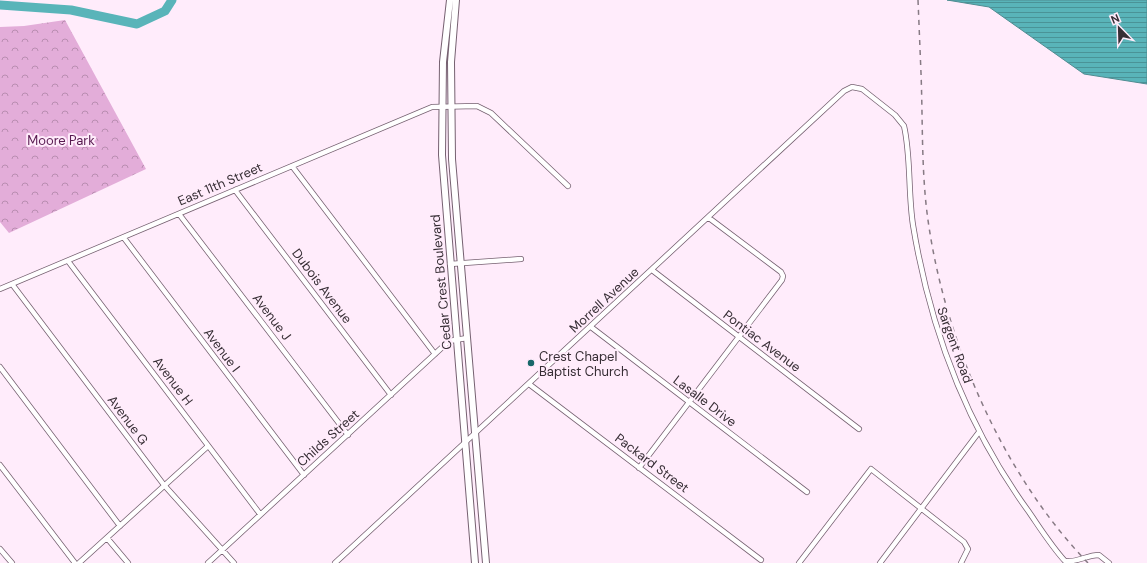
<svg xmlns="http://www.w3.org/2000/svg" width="1147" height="563" viewBox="0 0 1147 563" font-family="'DM Sans',sans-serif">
  <defs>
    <pattern id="park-crowns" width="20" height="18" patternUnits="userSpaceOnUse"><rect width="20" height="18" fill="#e3add9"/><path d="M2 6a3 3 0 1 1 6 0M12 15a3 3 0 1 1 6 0" fill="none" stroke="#b98db1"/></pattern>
    <pattern id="water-rules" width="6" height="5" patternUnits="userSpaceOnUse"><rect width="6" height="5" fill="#59b4b9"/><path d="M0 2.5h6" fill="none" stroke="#4a9397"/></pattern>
  </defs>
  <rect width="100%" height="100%" fill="#ffecfb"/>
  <!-- park -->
  <path fill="url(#park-crowns)" d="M65,20L146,169L9,233L0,222V27L24,26Z"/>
  <!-- water -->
  <path fill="url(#water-rules)" stroke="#4f8c91" d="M947,0H1147V84L1084,74L989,7Z"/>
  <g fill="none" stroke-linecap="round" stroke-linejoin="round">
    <!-- river -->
    <path stroke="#59b4b9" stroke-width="9" d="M0,5L71,10L137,24L165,11L172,0"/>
    <defs>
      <path id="minor" d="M292,166L435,354
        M235,190L391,395
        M179,214L348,435
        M124,238L304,475
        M68,261L260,514
        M450,264L521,259
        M652,270L859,429
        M12,284L164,485L234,563
        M0,289L432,107L477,106L491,113L568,186
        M591,327L807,492
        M0,367L120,526
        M529,384L761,560
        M0,465L75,563
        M639,468L782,280L783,276L781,272L709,218
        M107,538L128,563
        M0,549L12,563
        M79,563L208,446
        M208,563L449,341L467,338
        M335,563L844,91L852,87L862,89L895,115L904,126C911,156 908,193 913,225C930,329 967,427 1029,512C1040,528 1052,547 1065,561C1076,563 1087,555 1099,555L1109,563
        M799,563L871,469L964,542L968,549L961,563
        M880,563L979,432"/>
      <path id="major" d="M450,0L443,62L442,155L475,563
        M456,0L451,62L452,159L486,563"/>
    </defs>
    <!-- minor casing -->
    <use href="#minor" stroke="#766171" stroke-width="6"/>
    <!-- major casing -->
    <use href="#major" stroke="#766171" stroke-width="8"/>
    <!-- minor -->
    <use href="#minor" stroke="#fff" stroke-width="4.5"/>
    <!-- major -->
    <use href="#major" stroke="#fff" stroke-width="6"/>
    <!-- rail -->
    <path stroke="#877a84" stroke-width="1.5" stroke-dasharray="5 5" stroke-linecap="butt" d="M918,0C919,24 920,49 921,73C923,124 921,176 929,227C947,346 1004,476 1088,563"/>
  </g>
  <!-- markers -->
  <circle fill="#18676a" stroke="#ffecfb" stroke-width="1.5" cx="531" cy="363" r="4"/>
  <g text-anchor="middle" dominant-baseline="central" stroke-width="4" stroke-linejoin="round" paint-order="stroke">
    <!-- park labels -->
    <g font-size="13" fill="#591a51" stroke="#ffecfb">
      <text x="61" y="140">Moore Park</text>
    </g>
    <!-- street labels -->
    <g font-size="13" fill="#372e35" stroke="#ffecfb">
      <text transform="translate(220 184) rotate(-23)">East 11th Street</text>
      <text transform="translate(441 282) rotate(-95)">Cedar Crest Boulevard</text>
      <text transform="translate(322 286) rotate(53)">Dubois Avenue</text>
      <text transform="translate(604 300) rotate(-43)">Morrell Avenue</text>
      <text transform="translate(272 317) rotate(53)">Avenue J</text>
      <text transform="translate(762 341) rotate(37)">Pontiac Avenue</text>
      <text transform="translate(955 345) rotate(70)">Sargent Road</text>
      <text transform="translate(222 350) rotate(53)">Avenue I</text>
      <text transform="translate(173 381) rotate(53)">Avenue H</text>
      <text transform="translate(705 401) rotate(37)">Lasalle Drive</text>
      <text transform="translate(128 420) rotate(53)">Avenue G</text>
      <text transform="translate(328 438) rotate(-42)">Childs Street</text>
      <text transform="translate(652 463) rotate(37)">Packard Street</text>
    </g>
    <!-- poi labels -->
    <g font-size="13" fill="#372e35" stroke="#ffecfb" text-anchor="start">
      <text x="539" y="356">Crest Chapel<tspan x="539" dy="15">Baptist Church</tspan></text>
    </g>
  </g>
  <!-- north arrow -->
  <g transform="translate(1119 28) rotate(337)" stroke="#ffecfb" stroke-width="3" paint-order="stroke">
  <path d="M0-3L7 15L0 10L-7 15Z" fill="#372e35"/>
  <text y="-6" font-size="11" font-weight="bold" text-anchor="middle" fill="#372e35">N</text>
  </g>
</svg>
